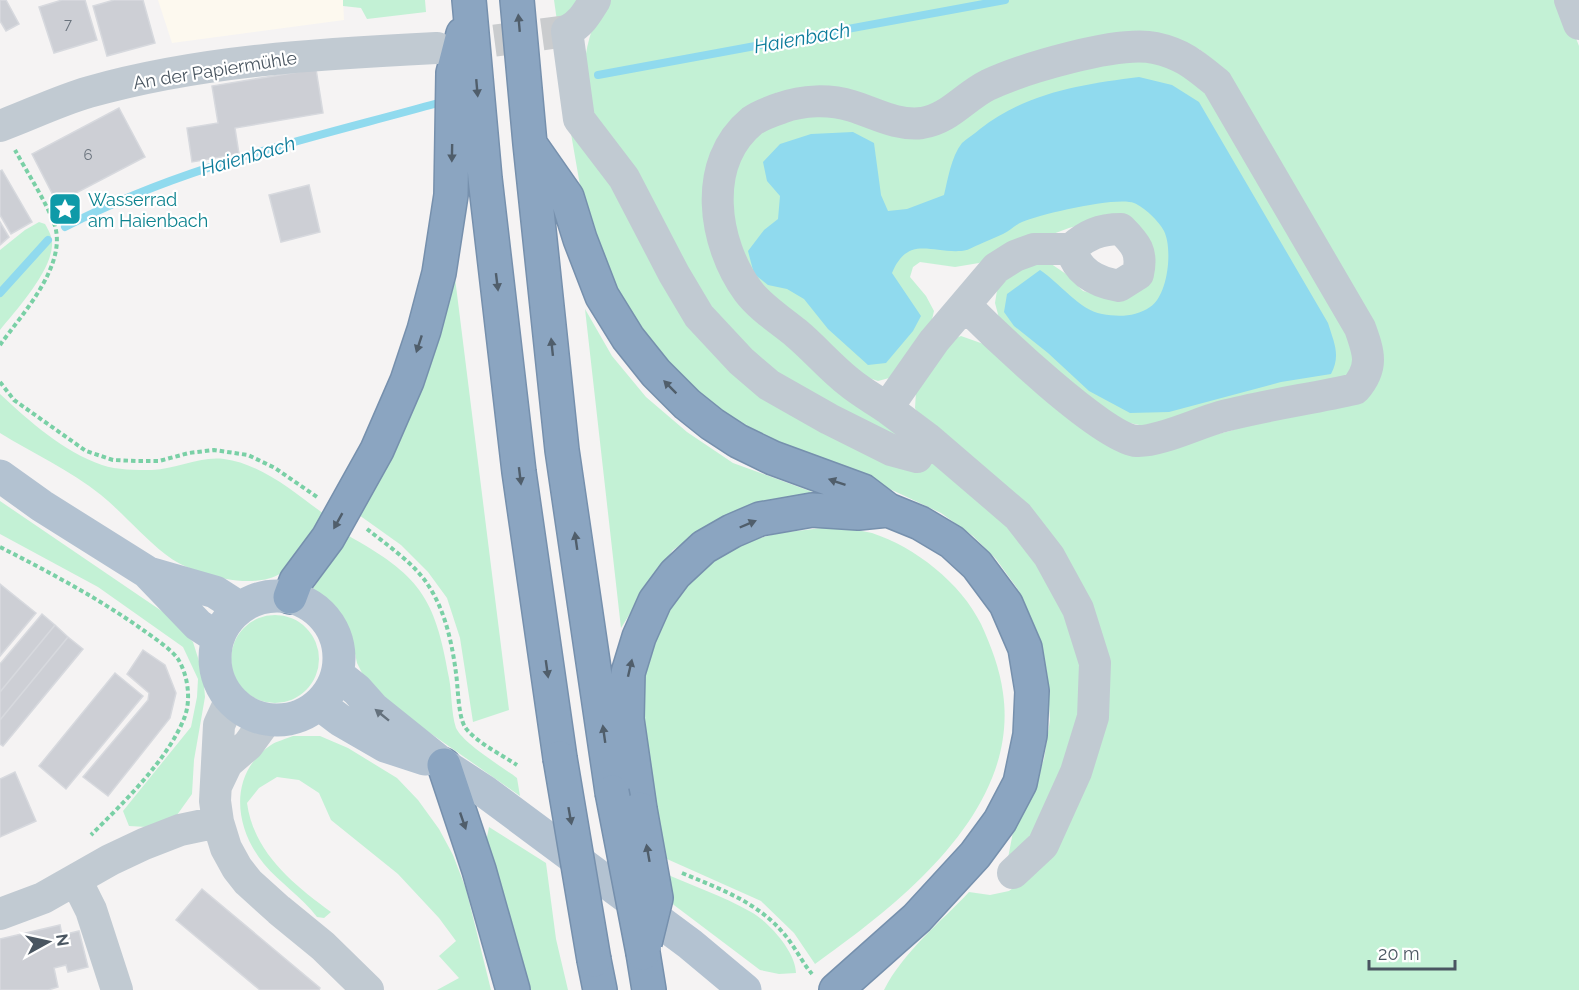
<svg xmlns="http://www.w3.org/2000/svg" width="1579" height="990" viewBox="0 0 1579 990" font-family="Raleway,sans-serif">
  <rect width="100%" height="100%" fill="#f5f3f3"/>
  <!-- commercial -->
  <path fill="#fdf9ef" d="M158,0H343L344,20L172,43Z"/>
  <!-- green -->
  <path fill="#c3f1d5" d="M343,0H425L426,12L367,19L361,8L343,6Z
    M554,0H585L557,21Z
    M605,0H1561L1579,46V990H884C903,952 941,922 969,892L990,895L1009,891L1029,876L1055,841L1096,631L925,425L915,408L916,392L949,341L961,336L992,347L1100,437L1177,444L1230,431L1378,382L1214,61L1199,49L1180,43L906,112L843,92L732,126L713,147L706,175L714,244L911,444L847,421L730,341L587,103C580,64 587,35 605,0Z
    M1111,60H1157L1189,75L1214,99L1347,328L1355,369L1345,381L1144,426L1120,421L1095,408L999,318L995,303L998,284L1021,265L1044,259L1066,274L1083,291L1106,297L1147,282L1109,217L1069,228L999,254L979,263L955,267L920,262L913,267L910,277L926,296L934,311L930,328L893,377L878,381L854,373L757,289L726,214L743,146L761,127L816,109L875,124Z
    M569,122L717,343L928,457L1016,523L1080,637L1087,711L1037,832L1008,858L1013,832L1029,803L1044,759L1050,720L1047,672L1039,636L1019,591L996,559L973,536L941,513L892,490L777,447L702,400L653,347L606,275L582,197Z
    M39,222L45,224C49,231 53,238 52,246C50,273 17,309 0,330V250L25,230Z
    M454,270L509,710L473,722L460,638L447,598L428,572L401,545L359,515Z
    M585,309L612,356L646,397L687,432L733,463L826,497L766,501L717,520L673,550L651,580L621,628Z
    M0,394C29,421 64,452 102,465C117,470 136,470 152,470C177,469 199,456 224,459C262,464 295,493 324,514C313,532 298,561 281,573C253,592 189,574 165,554C142,536 123,513 101,495C70,470 34,454 0,433Z
    M0,501L172,618L193,642L203,674L205,697L194,760L192,794L177,815L147,827L129,826L123,811L191,727L197,697L198,679L183,647L98,587L0,534Z
    M831,527C844,529 859,530 872,533C915,547 961,583 981,624C991,646 1000,669 1003,693C1020,811 899,904 815,964L794,933L761,901L658,855L639,715L643,667L660,618L688,579L731,546L779,533Z
    M347,535C419,575 435,596 449,678C452,694 451,712 456,728C464,744 501,766 517,778L520,796L400,712L365,679L357,663L353,644L339,611L328,600L312,590L337,554Z
    M231 659a44 44 0 1 1 88 0a44 44 0 1 1-88 0Z
    M293,736H320L348,748L397,778L418,800L439,829L453,855L466,889L491,990H437L459,978L439,956L456,941L439,918L398,874L331,820L319,793L299,780L277,777L259,788L247,803C254,853 293,884 331,912L324,918L317,917C302,897 280,883 264,864C234,828 228,774 271,745C277,741 286,739 293,736Z
    M489,827L546,863L556,939L568,990H524L486,842Z
    M661,872C691,885 723,896 751,912C769,922 796,952 796,973L779,974L760,970L666,899Z"/>
  <!-- water -->
  <path fill="#90daee" d="M1139,77L1172,85L1199,102L1328,323C1334,343 1341,355 1331,374L1281,382L1169,412L1130,413L1089,391L1048,353L1014,326L1004,312L1007,294L1040,270C1059,282 1079,310 1102,314C1118,317 1136,317 1150,307C1168,296 1173,249 1164,231C1159,221 1144,207 1134,203C1118,196 1040,214 1022,222C1015,225 1010,231 1003,234C995,238 986,241 978,245C973,247 967,251 961,251C930,253 908,235 892,273L921,316L913,331L886,363L868,365L828,329L804,299L787,289L768,285L754,274L748,251L764,230L778,219L780,196L767,181L763,162L780,144L811,134L853,132L874,143L881,195L888,211L907,209L944,195C948,179 951,157 962,143C967,138 975,134 980,129C1025,93 1083,84 1139,77Z"/>
  <g fill="none" stroke-linecap="round" stroke-linejoin="round">
    <!-- stream -->
    <path stroke="#90daee" stroke-width="8" d="M598,75L1005,0
      M65,227C181,166 312,138 438,103
      M0,293L48,240"/>
  </g>
  <!-- building -->
  <path fill="#cdcfd5" stroke="#d7d9de" stroke-width="1.5" d="M0,0H6L19,24L6,31L0,21Z
    M62,0H85L97,40L54,53L39,7Z
    M114,0H143L155,43L107,56L93,6Z
    M316,69L323,113L235,128L239,154L192,162L187,128L218,123L212,86Z
    M119,108L145,157L57,203L32,154Z
    M2,170L32,222L11,234L0,215V171Z
    M309,185L320,232L281,242L269,195Z
    M0,222L9,237L0,245Z
    M0,584L36,613L0,656Z
    M42,614L55,625L0,692V664Z
    M55,625L68,637L0,720V692Z
    M68,637L83,649L3,746L0,744V720Z
    M143,650L165,665L176,693L170,718L108,796L83,777L148,700L149,693L127,674Z
    M115,673L143,696L66,789L39,766Z
    M15,772L36,821L0,837V779Z
    M202,889L320,988L319,990H260L176,920Z
    M60,925L62,935L79,931L88,967L68,972L66,965L54,968L58,987L48,990H0V939Z"/>
  <g fill="none" stroke-linecap="round" stroke-linejoin="round">
    <!-- minor-tunnel -->
    <path stroke="#caccce" stroke-width="32" stroke-dasharray="32 16" stroke-linecap="butt" d="M447,47L567,31"/>
    <defs>
      <path id="highway" d="M469,0L485,178L519,472L560,758
        M517,0L530,144L562,450L612,792
        M530,144L567,197L580,239L602,296L628,338L656,373L687,404L712,424L738,441L773,458L863,491L888,510L920,523L952,542L977,565L1006,604L1025,648L1032,691L1030,735L1020,783L1000,821L975,855L917,918L836,990
        M290,597L296,581L328,538L377,450L407,381L424,330L439,273L451,195L453,73L463,34
        M444,765L479,870L513,990
        M640,809L627,719L628,673L639,637L655,601L675,574L704,547L732,531L760,519L812,510L858,513L888,510
        M643,953L649,990
        M594,960L600,990"/>
    </defs>
    <!-- highway casing -->
    <use href="#highway" stroke="#7690ad" stroke-width="36"/>
    <!-- path -->
    <path stroke="#7ad0a6" stroke-width="4" stroke-dasharray="4.5 3" stroke-linecap="butt" d="M0,345C22,314 69,264 54,223C45,200 27,172 15,150
      M0,382L14,400L86,451L113,460L137,461H159L189,453L214,450L248,455L275,468L317,497
      M367,529C387,545 415,564 428,585C445,610 452,643 456,673C458,686 458,716 465,727C474,741 502,755 517,765
      M0,547C49,572 98,598 143,630C154,638 170,648 178,659C188,675 191,699 185,716C169,759 123,803 91,835
      M682,873C720,889 758,902 785,935C795,947 802,962 812,974"/>
    <!-- minor -->
    <path stroke="#c1cad2" stroke-width="32" d="M595,0C587,13 581,24 567,31L579,119L624,178L674,274L699,316L741,361L769,385L829,419L891,450L917,457L927,438L887,408
      M1570,0L1579,24
      M0,126C30,115 58,101 89,92C202,60 320,54 437,48
      M965,305C993,333 1103,439 1137,441C1159,442 1198,423 1220,417C1265,405 1311,399 1355,389C1374,367 1369,353 1360,328L1217,83C1196,66 1183,54 1155,48C1118,40 1022,69 988,85C964,97 949,119 922,123C896,126 875,113 852,106C829,99 803,100 781,108C772,111 759,116 752,121C701,163 713,243 748,291C760,307 780,320 796,333C814,348 830,367 849,382C861,392 874,399 887,408L934,341L996,268L1015,256L1034,249H1071C1086,235 1100,229 1121,229C1136,244 1143,252 1138,274L1119,286C1096,282 1078,273 1071,249
      M927,438L1018,516L1049,556L1078,609L1095,663L1093,717L1076,772L1043,845L1013,873
      M230,701L219,725L215,801L218,822L226,848L237,868L248,882L279,910L323,946L368,990
      M217,784L227,763L248,745L267,719
      M76,880L91,910L117,990
      M0,914L43,898L110,860L144,844L180,830L218,822"/>
    <!-- major -->
    <path stroke="#b3c2d1" stroke-width="33" d="M0,476L42,506L147,572L198,625L218,638
      M149,573L215,592L240,608
      M215 658a62 62 0 1 1 124 0a62 62 0 1 1-124 0Z
      M337,674L357,690L373,708L444,765L484,791L690,944L745,990
      M319,704L340,720L385,746L425,759"/>
    <!-- highway -->
    <use href="#highway" stroke="#8ba5c1" stroke-width="33"/>
    <defs>
      <path id="highway-bridge" d="M560,758L594,960
        M612,792L643,953
        M640,809L656,898L645,943"/>
    </defs>
    <!-- highway-bridge casing -->
    <use href="#highway-bridge" stroke="#7690ad" stroke-width="36" stroke-linecap="butt"/>
    <!-- highway-bridge -->
    <use href="#highway-bridge" stroke="#8ba5c1" stroke-width="33"/>
  </g>
  <!-- one-way arrows -->
  <defs><path id="oneway-solid" d="M-6-.8H1V-3.2L6.5 0L1 3.2V.8H-6Z" transform="scale(1.5)"/></defs>
  <g fill="#505e6b">
    <use href="#oneway-solid" transform="translate(519 23) rotate(-95)"/>
    <use href="#oneway-solid" transform="translate(477 88) rotate(85)"/>
    <use href="#oneway-solid" transform="translate(452 153) rotate(91)"/>
    <use href="#oneway-solid" transform="translate(497 282) rotate(83)"/>
    <use href="#oneway-solid" transform="translate(419 344) rotate(108)"/>
    <use href="#oneway-solid" transform="translate(552 347) rotate(-96)"/>
    <use href="#oneway-solid" transform="translate(670 387) rotate(-135)"/>
    <use href="#oneway-solid" transform="translate(520 476) rotate(83)"/>
    <use href="#oneway-solid" transform="translate(837 482) rotate(-161)"/>
    <use href="#oneway-solid" transform="translate(338 521) rotate(119)"/>
    <use href="#oneway-solid" transform="translate(748 524) rotate(-23)"/>
    <use href="#oneway-solid" transform="translate(576 541) rotate(-98)"/>
    <use href="#oneway-solid" transform="translate(630 668) rotate(-77)"/>
    <use href="#oneway-solid" transform="translate(547 669) rotate(82)"/>
    <use href="#oneway-solid" transform="translate(604 734) rotate(-98)"/>
    <use href="#oneway-solid" transform="translate(570 816) rotate(80)"/>
    <use href="#oneway-solid" transform="translate(463 821) rotate(71)"/>
    <use href="#oneway-solid" transform="translate(648 853) rotate(-100)"/>
  </g>
  <use fill="#64717d" href="#oneway-solid" transform="translate(382 715) rotate(-141)"/>
  <!-- icons -->
  <defs>
    <symbol id="sight-square" viewBox="-11 -11 22 22"><rect x="-9" y="-9" width="18" height="18" rx="4" fill="#0f9aa8" stroke="#fff"/><path d="M0-6L1.8-2.2L6-1.7L2.9 1.2L3.7 5.4L0 3.3L-3.7 5.4L-2.9 1.2L-6-1.7L-1.8-2.2Z" fill="#fff"/></symbol>
  </defs>
  <g fill-rule="evenodd">
    <use href="#sight-square" x="46" y="190" width="38" height="38"/>
  </g>
  <g text-anchor="middle" dominant-baseline="central" stroke-width="4.5" stroke-linejoin="round" paint-order="stroke">
    <!-- number labels -->
    <g font-size="15" fill="#6b747e">
      <text x="68" y="24">7</text>
      <text x="88" y="155">6</text>
    </g>
    <!-- street labels -->
    <g font-size="18" fill="#4a5661" stroke="#fff">
      <text transform="translate(215 70) rotate(-9)">An der Papiermühle</text>
    </g>
    <!-- culture labels -->
    <g font-size="18" fill="#0d838f" stroke="#fff" text-anchor="start">
      <text x="88" y="199">Wasserrad<tspan x="88" dy="21">am Haienbach</tspan></text>
    </g>
    <!-- water labels -->
    <g font-size="20" font-style="italic" fill="#0c7c9b" stroke="#fff">
      <text transform="translate(802 38) rotate(-10)">Haienbach</text>
      <text transform="translate(248 156) rotate(-16)">Haienbach</text>
    </g>
  </g>
  <!-- north arrow -->
  <g transform="translate(48 942) rotate(82)" stroke="#ffffff" stroke-width="4.5" paint-order="stroke">
  <path d="M0-4.5L10 22L0 15L-10 22Z" fill="#4a5661"/>
  <text y="-9" font-size="16" font-weight="bold" text-anchor="middle" fill="#4a5661">N</text>
  </g>
  <!-- scale -->
  <path d="M1369 960v9h86v-9" fill="none" stroke="#4a5661" stroke-width="3"/>
  <text x="1378" y="960" font-size="18" fill="#4a5661" stroke="#ffffff" stroke-width="4.5" paint-order="stroke">20 m</text>
</svg>
